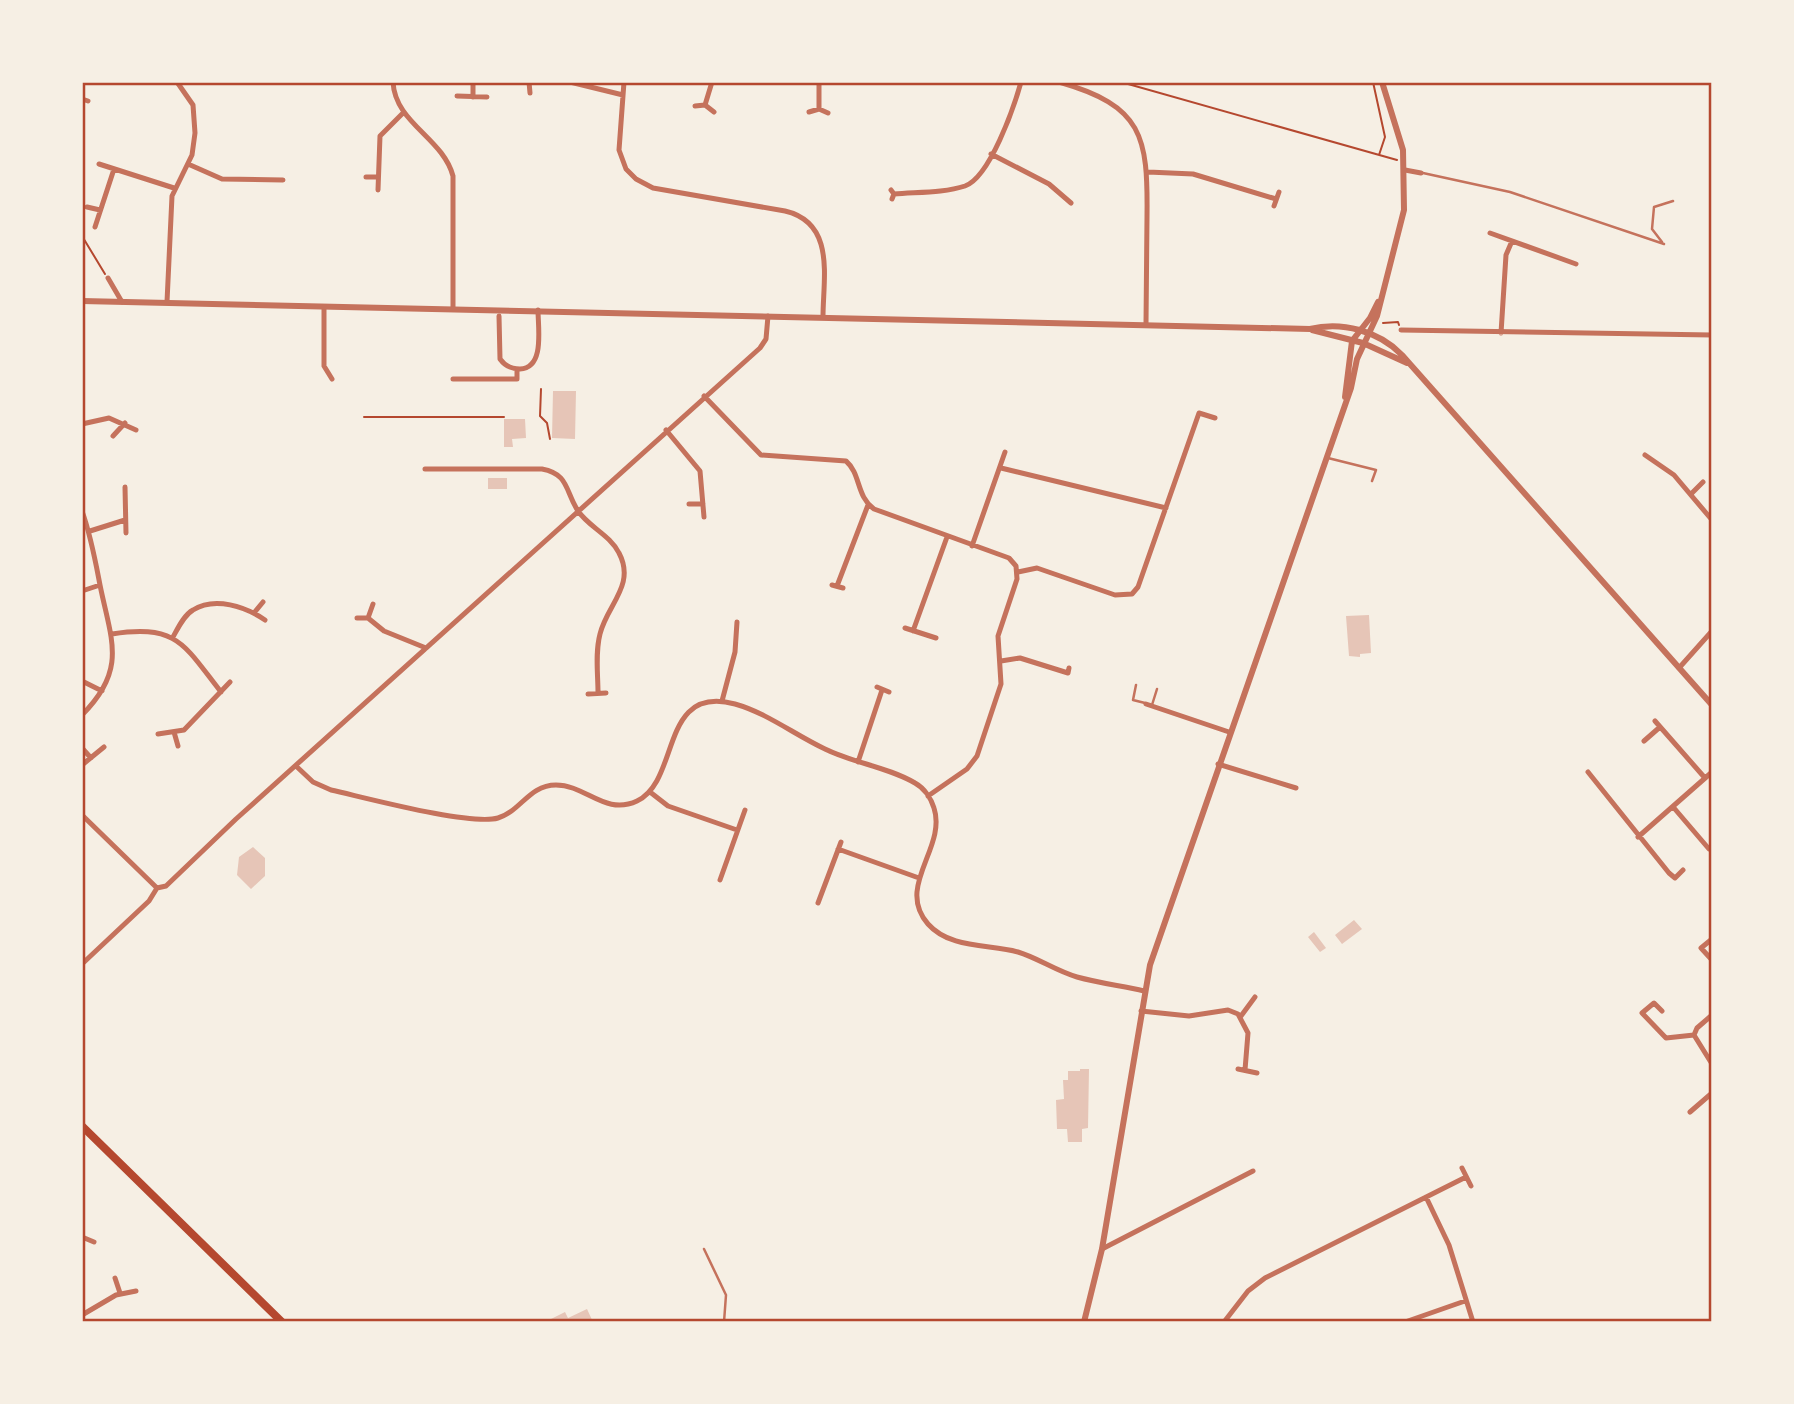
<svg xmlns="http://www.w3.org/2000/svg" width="1794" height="1404" viewBox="0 0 1794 1404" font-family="'Alegreya Sans',sans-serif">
  <rect width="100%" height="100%" fill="#f6efe4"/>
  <!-- building -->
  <path fill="#e6c5b7" d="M553,391H576L575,439L552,438Z
    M504,419H525L526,438L512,439L513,447H504Z
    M488,478H507V489H488Z
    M1369,615L1371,653L1360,654V657L1349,656L1346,616Z
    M253,847L265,858V876L251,889L237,875L239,857Z
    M1354,920L1362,929L1342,944L1335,935Z
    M1314,932L1326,948L1320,952L1308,937Z
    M1080,1069H1089L1088,1128L1082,1129V1142H1068L1067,1129H1057L1056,1100L1064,1099L1063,1080H1068V1071H1080Z
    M587,1309L593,1322L549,1320L565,1312L568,1318Z"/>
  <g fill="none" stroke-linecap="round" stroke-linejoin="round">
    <!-- path -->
    <path stroke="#b5482f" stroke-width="2" d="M1121,82L1397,160
      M1373,82L1385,137L1379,155
      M82,236L105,274
      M1383,323L1398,322L1399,325
      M541,389L540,416L547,423L550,439
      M364,417H504"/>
    <!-- service -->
    <path stroke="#c5725c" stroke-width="2.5" d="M1423,173L1510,192L1664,244
      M1662,242L1652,229L1654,207L1673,201
      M1328,458L1376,470L1372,481
      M1136,685L1133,700L1145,703
      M1152,705L1157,689
      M704,1249L726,1295L724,1322"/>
    <!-- minor -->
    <path stroke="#c5725c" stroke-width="5" d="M393,82C395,123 443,138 453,176V308
      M529,82L530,93
      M570,82L623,95
      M624,82L619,150L626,169L636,179L653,188L785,211C836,223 823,278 823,317
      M819,82V109
      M1059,82C1143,106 1148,136 1147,217C1147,253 1146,289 1146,324
      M457,96L487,97
      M473,97V82
      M82,99L88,101
      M705,105L712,82
      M695,106L705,105L714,112
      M809,112L819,109L828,113
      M991,154L1049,184L1071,203
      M99,164L174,188
      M188,164L222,179L283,180
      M1405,170L1421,173
      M1148,172L1193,174L1276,199
      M366,177H378
      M378,190L380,136L404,112
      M891,190L894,194L892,199
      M894,194C917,192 944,193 965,186C990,177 1014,107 1021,82
      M1274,206L1279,192
      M87,207L100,210
      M95,227L114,169
      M1490,233L1576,264
      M108,278L122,302
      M167,302L172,196L192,155L195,133L193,105L177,82
      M324,307V366L332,379
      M499,316L500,359C505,366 511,369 520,369C545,368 538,328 538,310
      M1401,330L1712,335
      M1501,333L1506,255L1512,241
      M453,379H517V369
      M704,396L761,455L846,461C861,474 856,496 874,509L1009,558L1016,566L1017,579L998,636L1001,684L977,756L967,769L928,796
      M82,424L109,418L136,430
      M666,430L700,471L704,517
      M113,436L125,423
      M1645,455L1674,475L1712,520
      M1001,468L1166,508
      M425,469H542C569,474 565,491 578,511C589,527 610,535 619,553C636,585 607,605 600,634C595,653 598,674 598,693
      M125,487L126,533
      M1692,493L1703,482
      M689,504H703
      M82,511C91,536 95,559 100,585C111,640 128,669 82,715
      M90,531L125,520
      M972,546L1005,452
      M1018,572L1037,568L1115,595L1132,594L1138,587L1199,413L1215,418
      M832,585L843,588
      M837,586L868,505
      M82,591L100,585
      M254,613L263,602
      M357,618H368L373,604
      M368,618L384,631L426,648
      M905,628L936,638
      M913,631L947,537
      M112,634C178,624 184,645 221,692
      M173,637C178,628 184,615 193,610C215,596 246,607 265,620
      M1001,661L1020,658L1068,673L1069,668
      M1679,668L1712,631
      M82,681L102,691
      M877,687L889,692
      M588,694L606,693
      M722,701L735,652L737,622
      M1146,704L1229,732
      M1655,721L1705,778
      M174,732L178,746
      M158,734L184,730L230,682
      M1644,741L1660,727
      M82,748L91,758
      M858,762L882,690
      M1218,764L1296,788
      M82,765L104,747
      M296,766L313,782L331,790C363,797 470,826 498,818C521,811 529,785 556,785C586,785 605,816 637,801C681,780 659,684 735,704C767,713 795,735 825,749C853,763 888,767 915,783C924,788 931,798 934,808C947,848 895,886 928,924C950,949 989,944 1018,952C1038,958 1056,971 1077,977C1099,983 1122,986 1144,991
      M1588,772L1669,873L1675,878L1683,870
      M650,792L668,806L737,830
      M1674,808L1709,849L1712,847
      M82,815L157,888
      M1638,837L1712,772
      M838,849L919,878
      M720,880L745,810
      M818,903L841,842
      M1712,939L1701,948L1712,960
      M82,964L149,901L157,888L166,886L236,819L760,348L766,339L768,316
      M1141,1011L1189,1016L1228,1010L1238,1014L1248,1033L1245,1070
      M1662,1011L1654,1003L1642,1013L1666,1038L1694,1035
      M1712,1015L1697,1028L1694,1035L1712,1064
      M1241,1016L1255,997
      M1238,1069L1257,1073
      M1690,1112L1712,1093
      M1462,1168L1471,1186
      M1426,1197L1449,1245L1473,1322
      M82,1237L94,1242
      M1102,1249L1253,1171
      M115,1278L120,1293
      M82,1315L116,1295L136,1291
      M1224,1322L1248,1291L1265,1278L1466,1177
      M1405,1322L1465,1301"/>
    <!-- tertiary -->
    <path stroke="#c5725c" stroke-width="6" d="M82,301L1310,329C1342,321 1379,331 1402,355L1712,705
      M1312,330L1363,343L1407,363
      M1345,397L1352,341L1370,318L1378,302
      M1084,1322L1102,1249L1150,965L1351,388L1357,359L1377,316L1404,210L1403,150L1382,82"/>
    <!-- primary -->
    <path stroke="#b5482f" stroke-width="8" d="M82,1126L282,1322"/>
  </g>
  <!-- border -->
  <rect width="1794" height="1404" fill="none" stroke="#f6efe4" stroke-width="168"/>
  <rect x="84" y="84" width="1626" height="1236" fill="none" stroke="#b5482f" stroke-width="2.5"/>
</svg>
